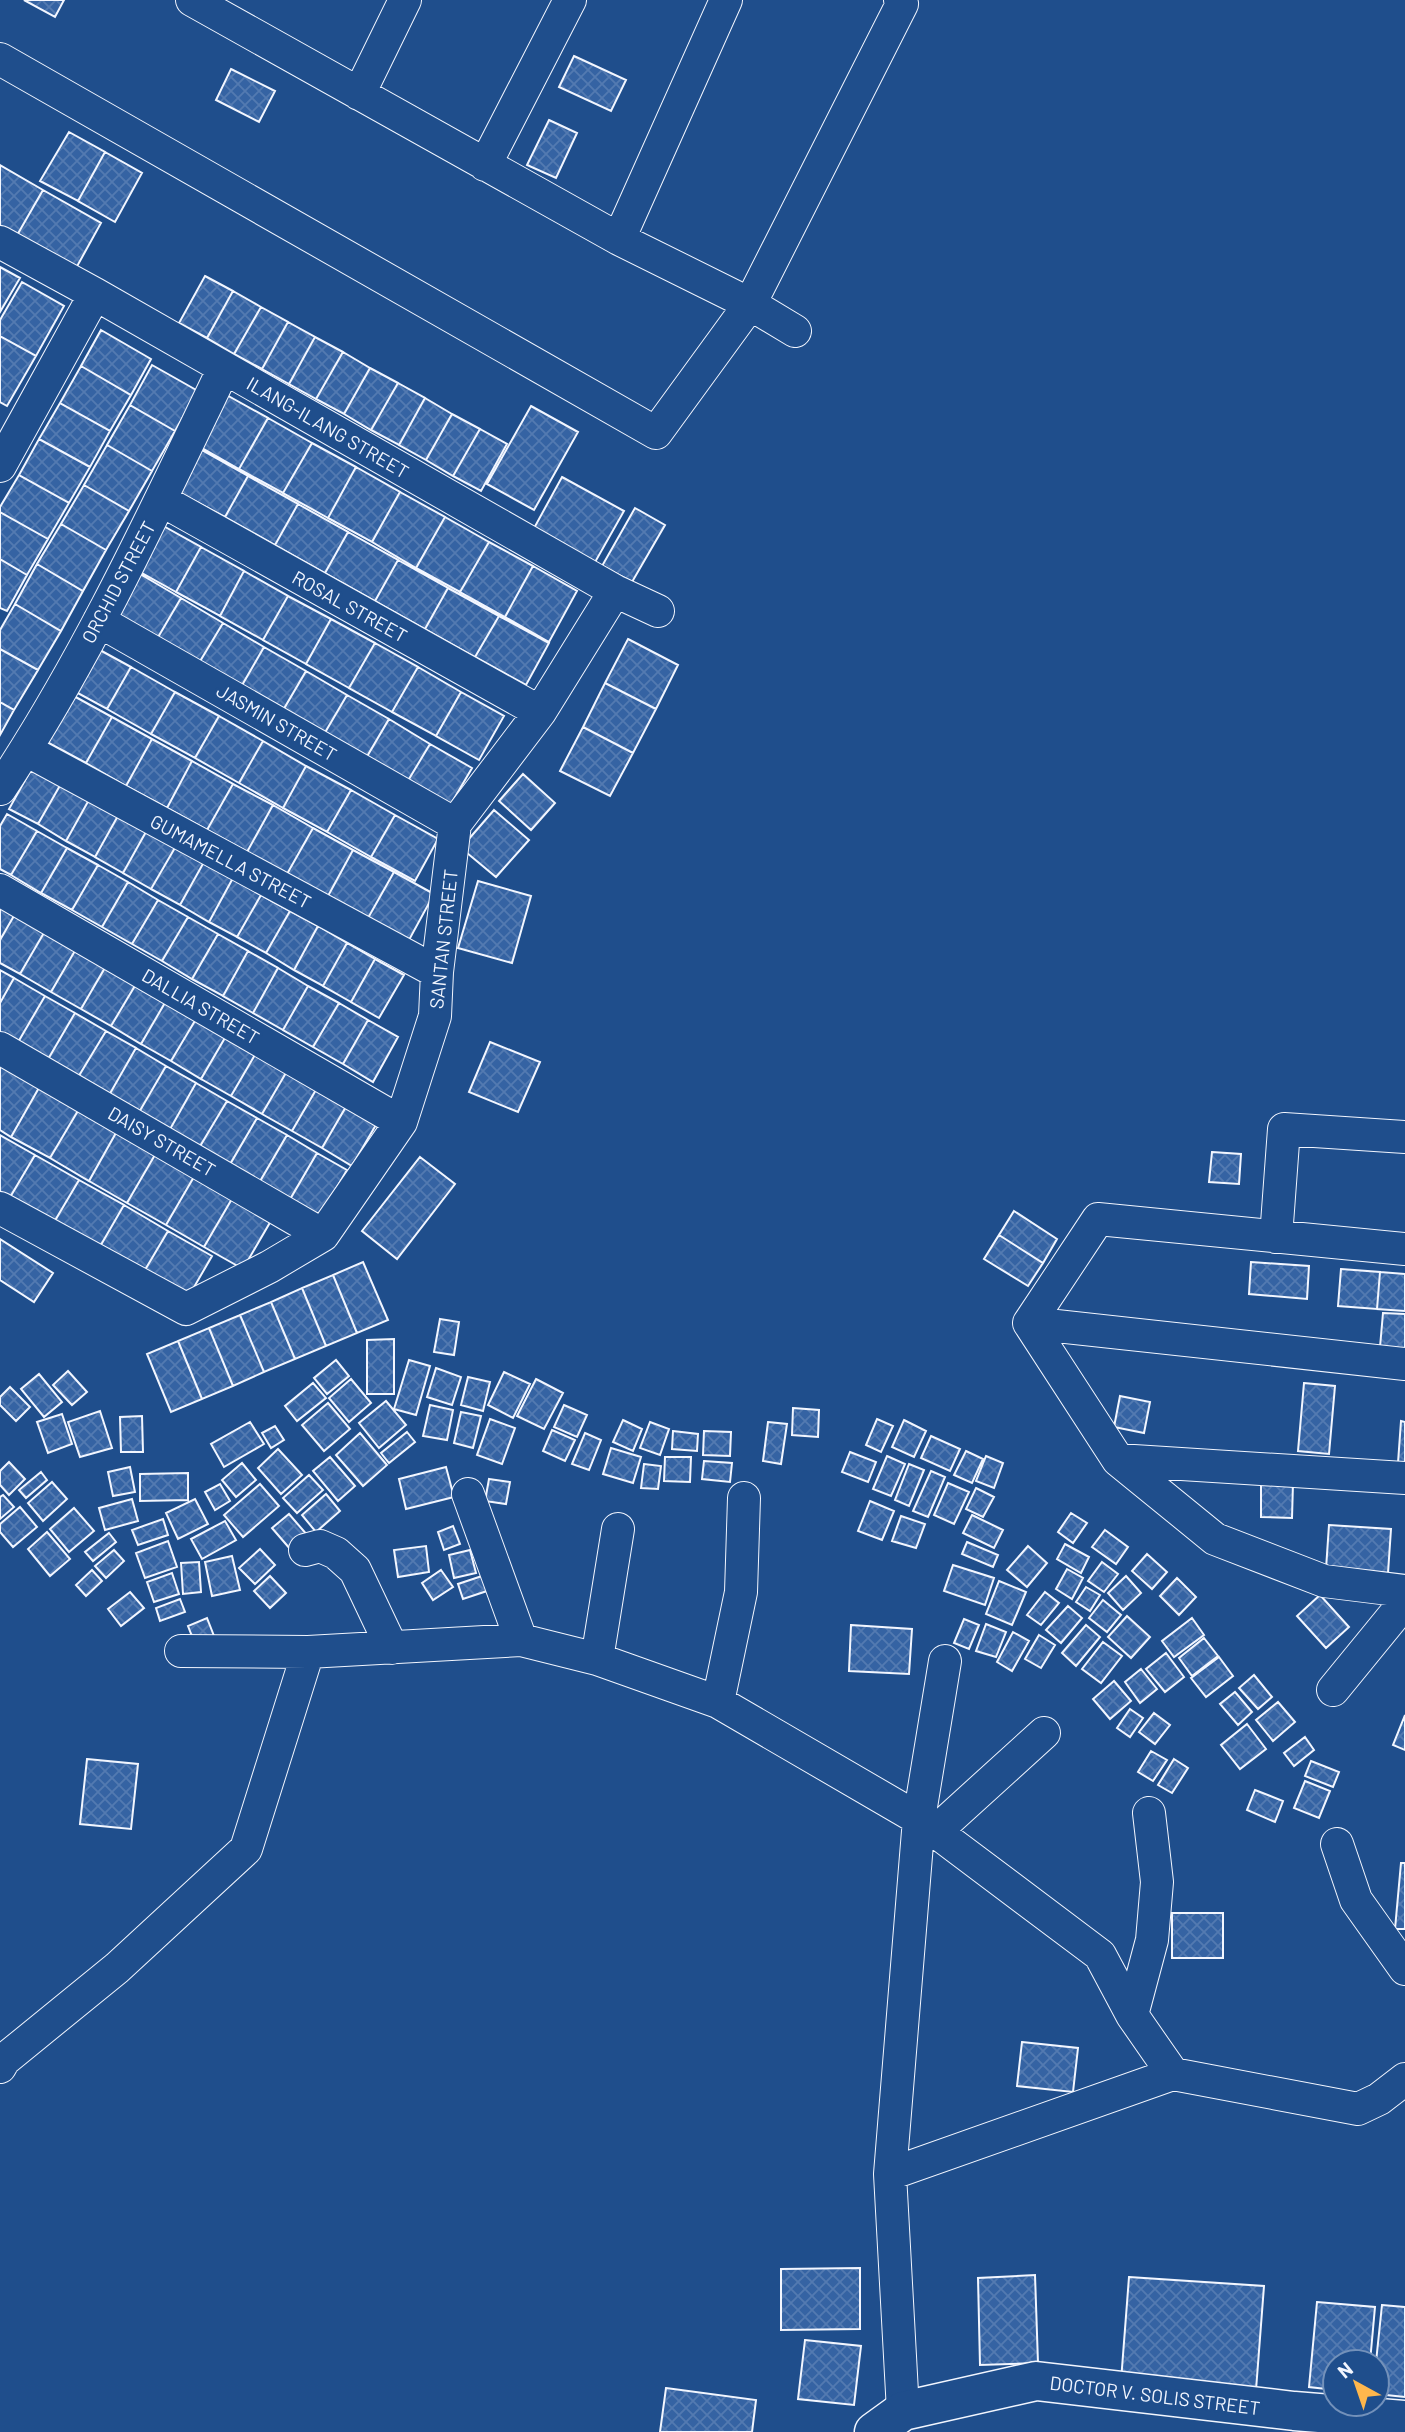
<svg xmlns="http://www.w3.org/2000/svg" width="1405" height="2432" viewBox="0 0 1405 2432" font-family="Barlow,sans-serif">
  <defs>
    <pattern id="building-cross-hatch" width="8" height="8" patternUnits="userSpaceOnUse" patternTransform="scale(1.75)"><rect width="8" height="8" fill="#3563a3"/><path d="M0 0l8 8M0 8l8-8" fill="none" stroke="#537ab1"/></pattern>
  </defs>
  <rect width="100%" height="100%" fill="#1f4e8c"/>
  <!-- building -->
  <path fill="url(#building-cross-hatch)" stroke="#f2f6ff" stroke-width="2" d="M24,0H64L55,17Z
    M574,56L626,80L611,111L559,87Z
    M231,69L275,91L259,122L216,100Z
    M549,120L577,133L556,178L527,165Z
    M69,132L105,152L78,201L40,181Z
    M105,152L142,173L115,222L78,201Z
    M0,165L43,190L16,237L0,228Z
    M43,190L101,223L75,270L16,237Z
    M0,267L20,278L0,312Z
    M205,276L233,291L207,338L179,323Z
    M22,282L64,306L36,356L0,336V320Z
    M233,291L261,307L234,354L207,338Z
    M261,307L288,322L262,369L234,354Z
    M288,322L315,337L289,384L262,369Z
    M101,330L151,359L131,395L81,366Z
    M0,336L36,356L7,406L0,402Z
    M315,337L343,352L316,399L289,384Z
    M343,352L370,368L344,414L316,399Z
    M152,365L198,391L175,431L130,405Z
    M81,366L131,395L110,431L60,403Z
    M370,368L398,383L371,430L344,414Z
    M398,383L425,398L399,445L371,430Z
    M223,393L268,418L239,469L195,444Z
    M425,398L452,414L426,460L399,445Z
    M60,403L110,431L90,467L39,439Z
    M130,405L175,431L152,471L107,445Z
    M531,406L578,432L534,510L487,484Z
    M452,414L480,429L453,476L426,460Z
    M268,418L312,443L283,493L239,469Z
    M480,429L507,444L481,491L453,476Z
    M39,439L90,467L69,503L19,475Z
    M312,443L356,467L328,518L283,493Z
    M107,445L152,471L129,511L84,485Z
    M198,448L248,476L225,517L174,490Z
    M356,467L400,492L372,542L328,518Z
    M19,475L69,503L48,539L0,512V507Z
    M248,476L298,504L275,545L225,517Z
    M562,477L624,511L594,564L533,530Z
    M84,485L129,511L106,550L61,524Z
    M400,492L445,517L416,568L372,542Z
    M298,504L348,532L325,573L275,545Z
    M635,508L665,525L632,582L602,566Z
    M0,512L48,539L27,575L0,559Z
    M445,517L489,542L460,592L416,568Z
    M158,523L201,547L176,592L133,568Z
    M61,524L106,550L83,591L37,564Z
    M348,532L398,560L375,601L325,573Z
    M489,542L533,566L505,617L460,592Z
    M201,547L244,571L220,616L176,592Z
    M0,559L27,575L7,611L0,608Z
    M398,560L448,588L425,629L375,601Z
    M37,564L83,591L61,631L15,604Z
    M533,566L577,591L549,642L505,617Z
    M244,571L288,596L263,640L220,616Z
    M140,574L181,598L157,639L116,615Z
    M448,588L499,616L475,657L425,629Z
    M288,596L331,619L306,664L263,640Z
    M181,598L223,623L199,663L157,639Z
    M15,604L61,631L38,670L0,649V630Z
    M499,616L549,643L526,685L475,657Z
    M331,619L375,643L349,688L306,664Z
    M223,623L264,647L241,687L199,663Z
    M628,639L678,665L656,709L605,683Z
    M87,643L131,667L107,709L63,685Z
    M375,643L418,667L392,712L349,688Z
    M264,647L306,671L282,712L241,687Z
    M0,649L38,670L14,710L0,702Z
    M131,667L175,692L151,734L107,709Z
    M418,667L461,692L436,736L392,712Z
    M306,671L347,695L323,736L282,712Z
    M605,683L656,709L633,753L583,727Z
    M175,692L219,716L195,758L151,734Z
    M461,692L504,716L479,760L436,736Z
    M72,695L112,717L86,763L45,741Z
    M347,695L389,719L365,760L323,736Z
    M0,702L14,710L0,735Z
    M219,716L263,741L239,783L195,758Z
    M112,717L152,739L126,786L86,763Z
    M389,719L430,744L406,784L365,760Z
    M583,727L633,753L610,796L560,771Z
    M152,739L192,761L167,808L126,786Z
    M263,741L306,766L283,808L239,783Z
    M430,744L472,768L448,809L406,784Z
    M192,761L233,784L207,830L167,808Z
    M33,766L62,782L38,824L9,809Z
    M306,766L351,790L327,832L283,808Z
    M523,774L555,803L531,830L499,801Z
    M62,782L90,798L66,841L38,824Z
    M233,784L273,805L247,852L207,830Z
    M351,790L395,815L371,857L327,832Z
    M90,798L119,814L95,857L66,841Z
    M273,805L313,828L287,874L247,852Z
    M494,810L529,840L496,877L461,848Z
    M7,814L37,831L11,875L0,869V826Z
    M119,814L147,830L123,873L95,857Z
    M395,815L438,839L415,881L371,857Z
    M313,828L353,850L328,896L287,874Z
    M147,830L176,846L151,889L123,873Z
    M37,831L67,848L41,893L11,875Z
    M176,846L204,862L180,905L151,889Z
    M67,848L98,865L72,910L41,893Z
    M353,850L394,872L368,918L328,896Z
    M204,862L233,878L209,922L180,905Z
    M98,865L128,882L102,927L72,910Z
    M394,872L434,894L409,940L368,918Z
    M233,878L261,895L237,937L209,922Z
    M478,881L531,896L512,963L458,948Z
    M128,882L158,900L132,944L102,927Z
    M261,895L290,911L266,953L237,937Z
    M158,900L188,917L162,961L132,944Z
    M0,905L15,914L0,940Z
    M290,911L318,926L294,970L266,953Z
    M15,914L45,931L20,974L0,963V940Z
    M188,917L218,934L192,979L162,961Z
    M318,926L347,943L323,986L294,970Z
    M45,931L76,949L51,992L20,974Z
    M218,934L248,951L223,996L192,979Z
    M347,943L375,959L351,1002L323,986Z
    M76,949L106,966L81,1009L51,992Z
    M248,951L278,968L253,1013L223,996Z
    M375,959L404,975L379,1018L351,1002Z
    M106,966L136,984L111,1026L81,1009Z
    M278,968L308,986L283,1030L253,1013Z
    M0,970L14,978L0,1003Z
    M14,978L45,996L17,1044L0,1034V1003Z
    M136,984L166,1001L141,1044L111,1026Z
    M308,986L339,1003L313,1047L283,1030Z
    M45,996L75,1013L47,1061L17,1044Z
    M166,1001L196,1019L171,1061L141,1044Z
    M339,1003L368,1020L343,1064L313,1047Z
    M75,1013L106,1031L77,1079L47,1061Z
    M196,1019L226,1036L201,1079L171,1061Z
    M368,1020L398,1037L373,1082L343,1064Z
    M106,1031L136,1048L108,1097L77,1079Z
    M226,1036L256,1053L231,1096L201,1079Z
    M490,1042L540,1062L518,1112L469,1092Z
    M136,1048L166,1066L138,1114L108,1097Z
    M256,1053L287,1071L262,1114L231,1096Z
    M2,1065L40,1086L11,1137L0,1130V1068Z
    M166,1066L196,1083L169,1131L138,1114Z
    M287,1071L317,1088L292,1131L262,1114Z
    M196,1083L227,1101L199,1148L169,1131Z
    M40,1086L79,1109L50,1158L11,1137Z
    M317,1088L347,1105L322,1148L292,1131Z
    M227,1101L257,1118L229,1166L199,1148Z
    M347,1105L377,1123L352,1166L322,1148Z
    M79,1109L117,1131L89,1181L50,1158Z
    M257,1118L287,1135L259,1183L229,1166Z
    M117,1131L156,1153L127,1203L89,1181Z
    M0,1135L35,1155L9,1199L0,1194Z
    M287,1135L317,1153L289,1201L259,1183Z
    M1212,1152L1241,1154L1239,1184L1209,1182Z
    M156,1153L195,1175L166,1225L127,1203Z
    M317,1153L347,1170L319,1218L289,1201Z
    M35,1155L79,1180L53,1224L9,1199Z
    M420,1157L455,1184L397,1259L362,1231Z
    M195,1175L233,1197L204,1247L166,1225Z
    M79,1180L124,1205L98,1250L53,1224Z
    M233,1197L272,1219L243,1269L204,1247Z
    M124,1205L168,1231L142,1275L98,1250Z
    M1014,1211L1057,1239L1043,1263L999,1235Z
    M168,1231L212,1256L186,1301L142,1275Z
    M999,1235L1043,1263L1028,1286L984,1259Z
    M0,1239L53,1273L34,1302L0,1280Z
    M363,1262L388,1320L357,1333L333,1275Z
    M1251,1262L1309,1266L1307,1299L1249,1294Z
    M1341,1269L1380,1272L1377,1309L1338,1306Z
    M1380,1272L1405,1274V1311L1377,1309Z
    M333,1275L357,1333L326,1346L302,1288Z
    M302,1288L326,1346L295,1359L271,1302Z
    M271,1302L295,1359L264,1372L240,1315Z
    M1383,1313L1405,1314V1349L1380,1347Z
    M240,1315L264,1372L233,1386L209,1328Z
    M440,1319L459,1322L454,1355L434,1352Z
    M209,1328L233,1386L202,1399L178,1341Z
    M394,1339V1394H367V1340Z
    M178,1341L202,1399L171,1412L147,1354Z
    M336,1360L349,1376L327,1394L314,1378Z
    M409,1360L430,1366L416,1415L394,1409Z
    M436,1368L461,1377L452,1405L427,1397Z
    M68,1371L87,1392L72,1405L53,1385Z
    M504,1372L530,1384L513,1418L488,1405Z
    M39,1374L62,1402L44,1417L21,1389Z
    M468,1377L490,1382L483,1411L461,1405Z
    M351,1379L371,1403L349,1422L329,1398Z
    M536,1379L563,1393L544,1429L517,1416Z
    M313,1383L326,1398L297,1421L285,1406Z
    M1304,1383L1335,1386L1329,1454L1298,1451Z
    M10,1387L30,1407L16,1421L0,1405V1397Z
    M1120,1396L1150,1402L1144,1433L1114,1427Z
    M386,1401L406,1425L379,1448L359,1423Z
    M328,1403L350,1429L324,1451L302,1425Z
    M430,1405L453,1410L447,1440L423,1436Z
    M564,1405L587,1415L577,1437L554,1427Z
    M793,1408L819,1410L818,1437L792,1435Z
    M100,1411L112,1448L80,1457L68,1422Z
    M461,1412L481,1416L473,1448L454,1443Z
    M62,1414L72,1444L48,1453L37,1422Z
    M142,1416L143,1452H121L120,1417Z
    M490,1419L515,1428L502,1464L477,1455Z
    M877,1419L893,1426L881,1452L866,1445Z
    M623,1420L642,1429L633,1451L613,1442Z
    M904,1420L926,1431L914,1457L892,1447Z
    M1401,1421L1405,1422V1463H1398Z
    M250,1422L264,1444L224,1467L211,1444Z
    M650,1422L669,1429L660,1455L640,1448Z
    M768,1422L787,1424L781,1464L763,1461Z
    M275,1426L284,1440L271,1448L262,1433Z
    M552,1430L575,1440L565,1461L543,1451Z
    M673,1431L698,1434L697,1451L672,1449Z
    M704,1431L731,1432L730,1456L703,1455Z
    M407,1432L415,1442L389,1463L381,1453Z
    M360,1433L387,1465L363,1486L336,1455Z
    M585,1433L601,1440L589,1470L572,1464Z
    M931,1436L960,1449L950,1471L921,1458Z
    M611,1448L641,1457L633,1483L603,1474Z
    M278,1449L302,1475L281,1494L258,1468Z
    M966,1451L983,1459L972,1483L954,1475Z
    M850,1452L876,1462L868,1482L842,1472Z
    M887,1456L905,1464L891,1496L873,1489Z
    M986,1456L1003,1463L994,1488L976,1481Z
    M330,1457L355,1486L338,1501L313,1471Z
    M665,1457H691L690,1482L664,1481Z
    M704,1461L732,1463L730,1482L702,1479Z
    M9,1462L25,1479L9,1495L0,1485V1471Z
    M242,1463L256,1480L236,1497L222,1480Z
    M644,1464L661,1466L658,1489L641,1488Z
    M909,1464L924,1470L909,1506L895,1500Z
    M130,1467L135,1492L113,1496L108,1472Z
    M446,1467L454,1497L406,1509L399,1479Z
    M931,1471L945,1477L928,1517L913,1511Z
    M41,1472L47,1480L26,1498L19,1490Z
    M188,1473V1500L140,1501V1474Z
    M309,1475L323,1490L297,1513L283,1498Z
    M489,1479L510,1482L506,1504L485,1501Z
    M52,1482L67,1499L43,1521L28,1503Z
    M948,1483L969,1492L954,1524L934,1515Z
    M1261,1483H1293L1292,1518L1261,1517Z
    M220,1484L230,1501L215,1510L205,1492Z
    M260,1484L279,1506L243,1537L224,1515Z
    M976,1488L994,1497L983,1517L966,1509Z
    M326,1494L340,1511L316,1532L302,1515Z
    M3,1495L14,1507L0,1519V1497Z
    M132,1499L138,1521L105,1530L99,1508Z
    M195,1499L208,1524L178,1539L166,1513Z
    M870,1501L894,1511L882,1540L858,1531Z
    M20,1507L37,1527L13,1547L0,1532V1524Z
    M74,1508L94,1531L69,1552L50,1529Z
    M1071,1513L1087,1523L1073,1543L1058,1532Z
    M289,1514L308,1536L291,1550L272,1528Z
    M972,1515L1003,1530L994,1548L963,1533Z
    M901,1516L925,1524L916,1548L892,1541Z
    M163,1519L168,1535L138,1545L132,1530Z
    M225,1521L236,1540L202,1559L191,1539Z
    M1329,1525L1391,1529L1388,1573L1326,1569Z
    M453,1526L460,1544L444,1550L438,1532Z
    M1105,1530L1128,1547L1116,1564L1092,1547Z
    M47,1532L70,1559L50,1576L28,1549Z
    M109,1533L116,1542L93,1561L85,1552Z
    M168,1541L177,1567L145,1578L136,1553Z
    M967,1542L998,1555L993,1567L962,1554Z
    M1065,1544L1089,1557L1081,1573L1057,1559Z
    M426,1546L429,1572L398,1577L394,1550Z
    M1028,1546L1047,1563L1027,1587L1007,1570Z
    M260,1549L275,1565L255,1584L239,1568Z
    M114,1550L124,1561L106,1578L95,1566Z
    M470,1550L476,1573L454,1578L449,1555Z
    M1147,1554L1167,1572L1152,1589L1132,1571Z
    M232,1556L240,1590L212,1596L205,1562Z
    M199,1562L201,1592L183,1594L181,1563Z
    M1102,1562L1118,1574L1104,1592L1088,1581Z
    M953,1565L994,1578L985,1605L944,1591Z
    M1067,1569L1083,1578L1072,1599L1056,1589Z
    M92,1570L102,1581L86,1596L76,1585Z
    M441,1570L453,1587L433,1600L422,1583Z
    M172,1573L179,1594L154,1602L147,1582Z
    M491,1573L496,1588L463,1599L458,1584Z
    M270,1576L286,1593L270,1608L254,1591Z
    M1126,1576L1141,1593L1123,1610L1108,1593Z
    M1177,1578L1196,1597L1179,1615L1160,1596Z
    M999,1581L1026,1592L1012,1625L986,1614Z
    M1086,1587L1100,1595L1090,1611L1076,1602Z
    M130,1592L144,1608L121,1626L108,1609Z
    M1045,1592L1059,1603L1041,1625L1027,1615Z
    M1320,1595L1349,1627L1326,1648L1297,1616Z
    M180,1599L185,1612L160,1621L156,1608Z
    M1103,1600L1121,1615L1107,1632L1089,1618Z
    M1068,1606L1082,1618L1061,1643L1046,1630Z
    M1127,1616L1150,1637L1131,1658L1108,1637Z
    M207,1618L214,1636L195,1644L188,1626Z
    M1192,1618L1204,1635L1174,1657L1162,1641Z
    M964,1619L979,1625L969,1649L954,1643Z
    M986,1624L1006,1632L996,1657L976,1651Z
    M851,1625L912,1629L909,1674L849,1671Z
    M1086,1625L1100,1637L1076,1666L1062,1653Z
    M1013,1632L1029,1641L1012,1671L997,1662Z
    M1039,1635L1055,1645L1041,1668L1025,1659Z
    M1204,1638L1218,1656L1192,1676L1179,1658Z
    M1103,1642L1122,1656L1101,1683L1082,1669Z
    M1166,1653L1184,1677L1165,1692L1146,1669Z
    M1219,1657L1233,1676L1206,1697L1191,1678Z
    M1141,1669L1157,1689L1140,1703L1125,1682Z
    M1254,1675L1272,1697L1258,1709L1239,1688Z
    M1114,1681L1131,1701L1110,1719L1093,1699Z
    M1235,1692L1252,1712L1238,1725L1220,1704Z
    M1278,1702L1295,1722L1273,1741L1256,1720Z
    M1130,1709L1143,1718L1130,1737L1117,1728Z
    M1154,1713L1170,1725L1155,1744L1139,1732Z
    M1405,1715V1750L1393,1745Z
    M1247,1724L1266,1749L1240,1769L1221,1745Z
    M1305,1737L1314,1750L1294,1766L1284,1753Z
    M1151,1751L1167,1760L1153,1781L1138,1772Z
    M87,1759L138,1764L131,1829L80,1824Z
    M1174,1759L1188,1768L1172,1793L1158,1785Z
    M1311,1761L1339,1772L1333,1787L1305,1776Z
    M1305,1781L1330,1791L1319,1818L1294,1808Z
    M1255,1790L1283,1801L1275,1822L1247,1810Z
    M1401,1863H1405V1929H1395Z
    M1172,1913H1223V1958H1172Z
    M1022,2042L1078,2048L1073,2092L1017,2086Z
    M860,2268V2329L781,2330V2269Z
    M1035,2275L1038,2363L980,2365L978,2278Z
    M1129,2277L1264,2286L1256,2390L1121,2381Z
    M1317,2302L1375,2307L1370,2362H1335V2390L1309,2387Z
    M1382,2305L1405,2307V2397L1377,2394L1376,2362Z
    M805,2340L861,2346L854,2405L798,2399Z
    M666,2388L756,2400L752,2432H660Z"/>
  <g fill="none" stroke-linecap="round" stroke-linejoin="round">
    <defs>
      <path id="street" d="M192,0L619,239L750,304L795,331
        M0,59L656,433L750,304L902,4L900,0
        M359,94L405,0
        M485,165L570,0
        M619,239L726,0
        M0,242L95,294L615,591L658,611
        M0,466L95,294
        M161,500L540,712
        M99,621L455,824
        M26,750L437,972
        M0,789C88,657 155,511 224,368
        M0,890L401,1122
        M0,1048L323,1235
        M0,1208L186,1309L269,1267L323,1235L401,1122L435,1016L437,972L455,824L540,712L615,591
        M1276,1237L1284,1129L1405,1137
        M1405,1249L1098,1219L1029,1323L1118,1460L1215,1539L1324,1581L1405,1591
        M1029,1323L1405,1364
        M1118,1460L1405,1478
        M468,1494L521,1640
        M305,1550L320,1546L336,1553L355,1570L392,1648
        M181,1651L308,1652L521,1640L597,1659L718,1702L919,1819L1100,1955L1132,2015L1173,2074
        M597,1659L618,1529
        M1333,1690L1405,1602
        M718,1702L741,1592L744,1498
        M935,1832L1044,1733
        M1337,1844L1356,1900L1405,1969
        M1132,2015L1152,1940L1157,1882L1149,1813
        M0,2067L4,2060L117,1968L246,1849L308,1652
        M890,2174L1173,2074L1358,2109L1379,2099L1405,2079
        M903,2411L890,2174L919,1819L945,1661"/>
      <path id="secondary" d="M874,2432L903,2411L1036,2381L1294,2411L1405,2420"/>
    </defs>
    <!-- street casing -->
    <use href="#street" stroke="#f2f6ff" stroke-width="34"/>
    <!-- secondary casing -->
    <use href="#secondary" stroke="#f2f6ff" stroke-width="41"/>
    <!-- street -->
    <use href="#street" stroke="#1f4e8c" stroke-width="32"/>
    <!-- secondary -->
    <use href="#secondary" stroke="#1f4e8c" stroke-width="38"/>
  </g>
  <g text-anchor="middle" dominant-baseline="central" stroke-width="5" stroke-linejoin="round" paint-order="stroke">
    <!-- street labels -->
    <g font-size="19" fill="#f2f6ff" stroke="#1f4e8c">
      <text transform="translate(328 427) rotate(30)">ILANG-ILANG STREET</text>
      <text transform="translate(118 582) rotate(-62)">ORCHID STREET</text>
      <text transform="translate(350 606) rotate(29)">ROSAL STREET</text>
      <text transform="translate(277 722) rotate(30)">JASMIN STREET</text>
      <text transform="translate(231 861) rotate(28)">GUMAMELLA STREET</text>
      <text transform="translate(443 939) rotate(-84)">SANTAN STREET</text>
      <text transform="translate(201 1006) rotate(30)">DALLIA STREET</text>
      <text transform="translate(162 1141) rotate(30)">DAISY STREET</text>
      <text transform="translate(1155 2395) rotate(7)">DOCTOR V. SOLIS STREET</text>
    </g>
  </g>
  <!-- north arrow -->
  <g transform="translate(1356 2383) rotate(320)"><circle r="33" fill="#1f4e8c" stroke="#7391ba" stroke-width="2"/>
  <path d="M0-5L12 26L0 18L-12 26Z" fill="#ffb74d"/>
  <text y="-10" font-size="19" font-weight="bold" text-anchor="middle" fill="#f2f6ff">N</text>
  </g>
</svg>
